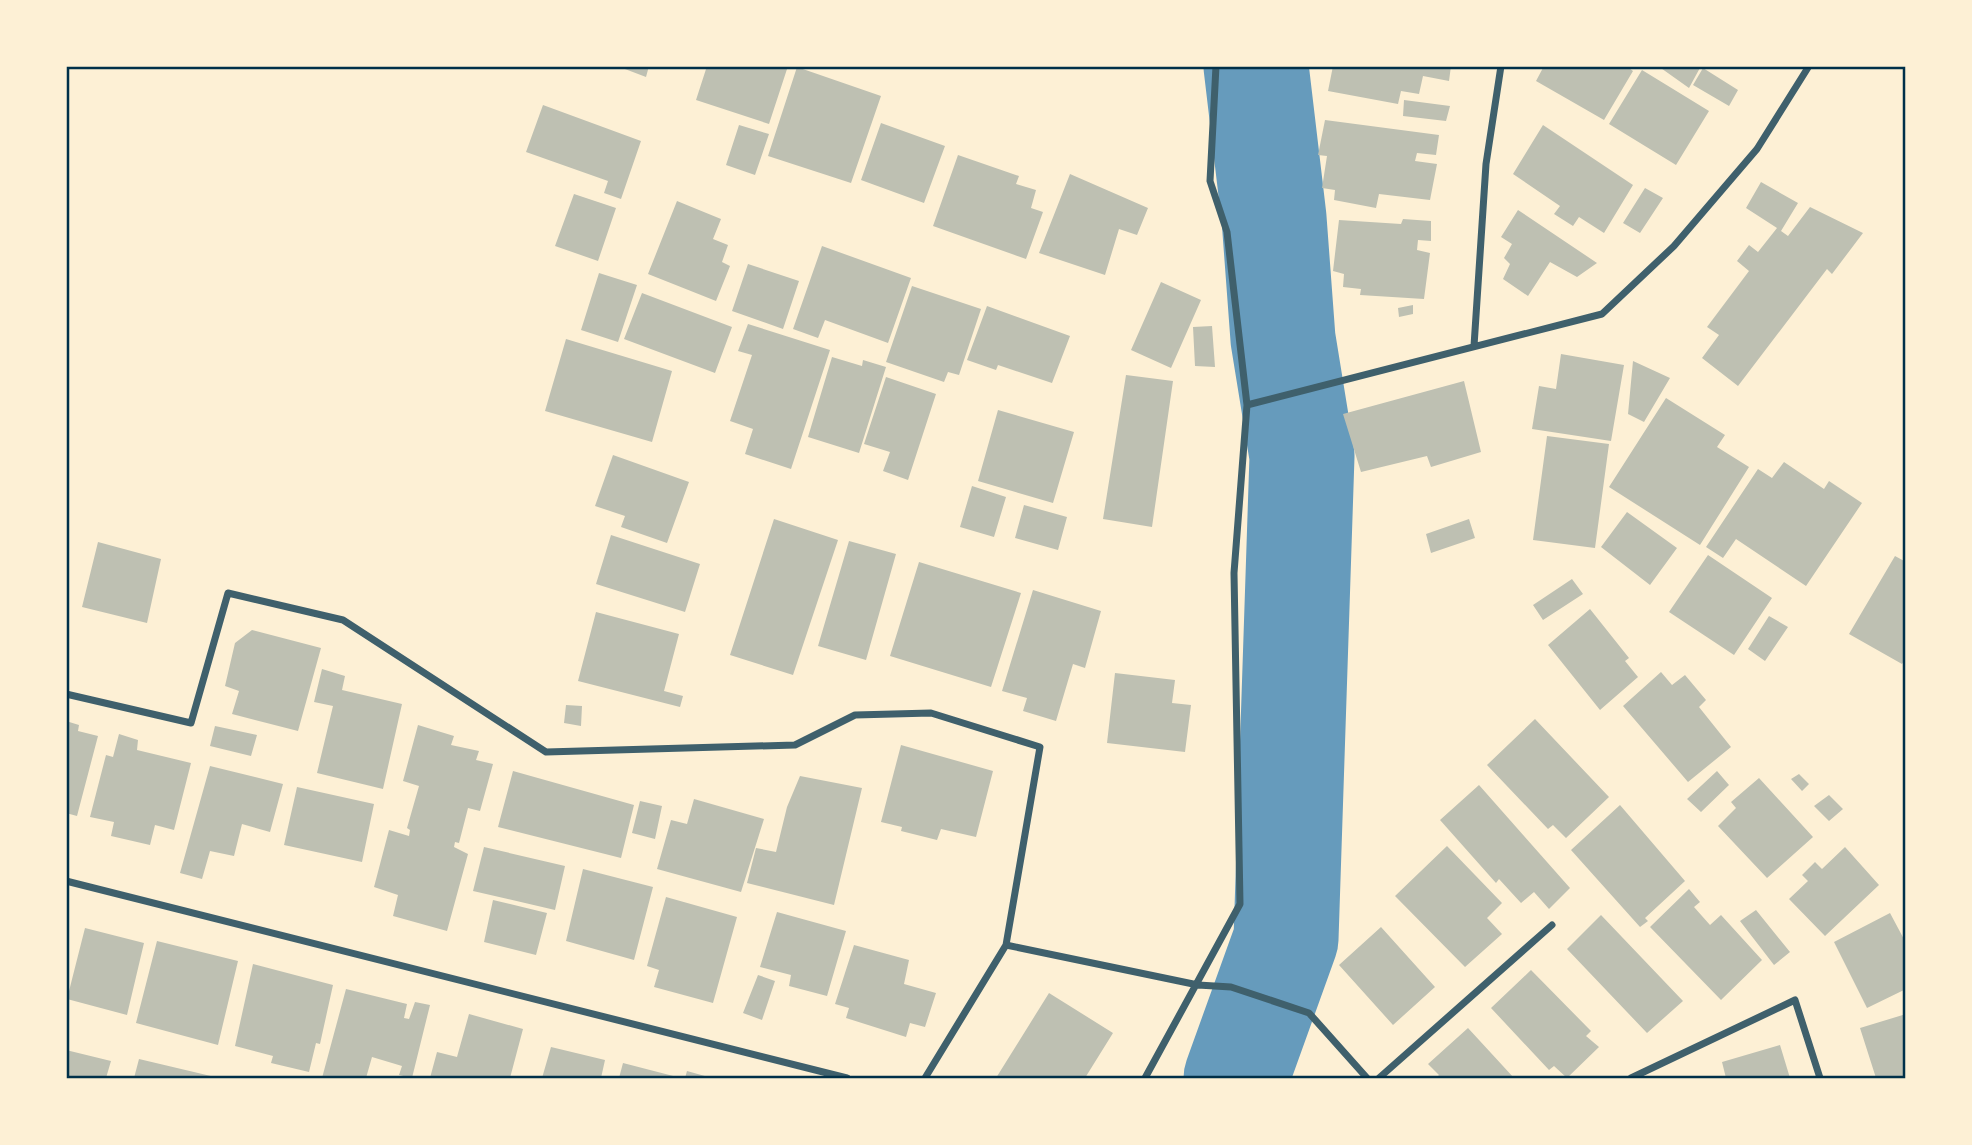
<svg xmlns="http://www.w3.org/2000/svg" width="1972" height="1145" viewBox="0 0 1972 1145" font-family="'DejaVu Sans',sans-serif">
  <rect width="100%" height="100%" fill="#fdf0d5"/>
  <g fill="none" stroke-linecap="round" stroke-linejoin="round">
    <!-- river -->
    <path stroke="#669bbc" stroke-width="105" d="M1236,1078L1286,939L1302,456L1283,339L1274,218L1256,66"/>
  </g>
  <!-- building -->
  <path fill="#bec0b2" d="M617,66H649L646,77Z
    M707,66H788L769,124L696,100Z
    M1333,66H1451L1449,81L1423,76L1419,94L1401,91L1398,104L1328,91Z
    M1544,66H1626L1633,71L1604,120L1536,81Z
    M1658,66H1701L1689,88Z
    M797,67L881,96L851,183L768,156Z
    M1703,68L1738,90L1729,106L1693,85Z
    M1642,70L1709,111L1676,165L1609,124Z
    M1404,100L1450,106L1446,121L1403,116Z
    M543,105L641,141L621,199L604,193L608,181L526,152Z
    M1325,120L1439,135L1436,155L1417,153L1415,161L1437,164L1430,200L1379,194L1376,208L1334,200L1335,190L1322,188L1327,156L1318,155Z
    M881,123L945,146L924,203L861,180Z
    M739,125L769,134L755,175L726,165Z
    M1543,125L1633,185L1604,233L1579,217L1573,226L1554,214L1560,206L1513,174Z
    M958,155L1019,176L1016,184L1036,190L1031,208L1043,212L1026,259L933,226Z
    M1070,174L1148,208L1137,235L1119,229L1105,275L1039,253Z
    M1761,182L1798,203L1781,231L1788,236L1810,207L1863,233L1832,274L1827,269L1738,386L1702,358L1719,335L1707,327L1749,271L1737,261L1749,245L1758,252L1777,228L1746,208Z
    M1645,188L1663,198L1640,233L1623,223Z
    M574,194L616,208L598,261L555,246Z
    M677,201L721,219L713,239L728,245L722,262L730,266L716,301L648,274Z
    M1518,210L1597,263L1577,277L1550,262L1528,296L1503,279L1510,264L1504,258L1512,244L1501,237Z
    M1403,219L1431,221V241L1418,240L1417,250L1430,253L1424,299L1360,295L1361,289L1343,287L1344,274L1333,271L1339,220L1401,224Z
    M822,246L911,278L888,343L825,320L818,338L793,329Z
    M748,264L799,281L783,329L732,311Z
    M599,273L637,285L618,342L581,330Z
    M1161,282L1201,300L1171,368L1131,350Z
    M912,286L981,309L959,375L948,372L944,382L886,362Z
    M642,293L732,327L715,373L624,339Z
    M1413,305V314L1399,317L1398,308Z
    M987,306L1070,336L1052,383L998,365L996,370L967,360Z
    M748,324L830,350L791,469L745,454L753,429L730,421L752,355L738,351Z
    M1212,326L1215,367L1195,366L1193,327Z
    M566,339L672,371L652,442L545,411Z
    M1561,354L1624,365L1611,441L1532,429L1539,386L1556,389Z
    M832,357L862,366L863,360L886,367L859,453L808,437Z
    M1633,361L1670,378L1644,422L1628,414Z
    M1126,375L1173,381L1152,527L1103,519Z
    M886,377L936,394L908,480L883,471L890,452L864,444Z
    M1464,381L1481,452L1431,467L1427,456L1361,472L1343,414Z
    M1666,398L1725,435L1717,447L1749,467L1700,545L1609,487Z
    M998,410L1074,432L1053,503L978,481Z
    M1547,436L1609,444L1595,548L1533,540Z
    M613,455L689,482L667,543L621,527L625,516L595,506Z
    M1784,462L1824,489L1829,481L1862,503L1806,586L1736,539L1723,558L1706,547L1758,469L1772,478Z
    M972,486L1006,497L994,537L960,527Z
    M1024,505L1067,517L1058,550L1015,538Z
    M1627,512L1677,548L1650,585L1601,547Z
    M774,519L838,540L793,675L730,655Z
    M1469,519L1475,538L1431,553L1426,534Z
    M611,535L700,564L685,612L596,584Z
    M849,541L896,554L866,660L818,646Z
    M98,542L161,559L147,623L82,607Z
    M1708,555L1772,598L1734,655L1669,612Z
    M1895,556L1906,562V658L1902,664L1849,634Z
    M919,562L1021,593L991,687L890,656Z
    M1572,579L1583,594L1543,620L1533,605Z
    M1033,590L1101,611L1085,668L1073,664L1056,721L1023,711L1027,698L1002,691Z
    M1590,609L1629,658L1625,661L1638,677L1600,710L1548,645Z
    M596,612L679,634L664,691L683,696L680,707L578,681Z
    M1769,616L1788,627L1765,661L1748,649Z
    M252,630L321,648L298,731L232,714L239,691L225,686L235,643Z
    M322,669L345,676L342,690L402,704L383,789L317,773L333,706L314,702Z
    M1661,672L1672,685L1685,675L1706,700L1699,707L1731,747L1688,782L1623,706Z
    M1115,673L1175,680L1172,703L1191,705L1185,752L1107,743Z
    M566,705L582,706L581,726L564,723Z
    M1535,719L1609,797L1566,838L1553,825L1548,829L1487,765Z
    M66,721L79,725L78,731L98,736L77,816L66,813Z
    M418,725L454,736L451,745L479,751L476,760L493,764L480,811L468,808L459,843L455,842L454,847L468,854L447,931L393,916L398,895L374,887L389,830L409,836L410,830L407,828L419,786L403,781Z
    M215,726L257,735L251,756L210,746Z
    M119,734L138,740L137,750L191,763L174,830L155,825L150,845L111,836L114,822L90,817L106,755L113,757Z
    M901,745L993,771L976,837L941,829L937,840L901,831L902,827L881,822Z
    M210,766L283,784L270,832L242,824L234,856L210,851L202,879L180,873Z
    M513,771L634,805L621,858L498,827Z
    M1717,771L1729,785L1701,812L1687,799Z
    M1799,774L1809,784L1802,791L1791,779Z
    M800,776L862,788L834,905L747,883L756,848L776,852L787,807Z
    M1759,778L1813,837L1767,878L1718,826L1736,808L1731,802Z
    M1479,785L1570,888L1549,909L1534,892L1521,903L1499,879L1496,883L1440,820Z
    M297,787L374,804L362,862L284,845Z
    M1829,795L1843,809L1829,821L1814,806Z
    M694,799L764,819L741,892L657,869L671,820L687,824Z
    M640,801L662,806L655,839L632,833Z
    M1620,805L1685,881L1645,918L1648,921L1640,927L1571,850Z
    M1447,846L1502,903L1487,918L1502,934L1465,967L1395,896Z
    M484,847L565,866L555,910L473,891Z
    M1845,847L1879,885L1825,936L1789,899L1808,881L1802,875L1815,862L1822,869Z
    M583,869L653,887L634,960L566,941Z
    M1689,889L1700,902L1694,907L1710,925L1721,915L1762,960L1721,1000L1650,927Z
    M666,897L737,917L713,1003L654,987L659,970L647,966Z
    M493,900L547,913L536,955L484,942Z
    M1756,910L1790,952L1774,965L1740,921Z
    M777,912L846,931L827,996L789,986L791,975L760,967Z
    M1890,913L1906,943V989L1867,1008L1834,942Z
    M1601,915L1683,1001L1647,1033L1567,949Z
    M1381,927L1435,987L1393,1025L1339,965Z
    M85,928L144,943L127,1015L67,999Z
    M157,941L238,961L218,1045L136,1023Z
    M854,945L909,960L904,984L936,993L925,1027L910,1023L906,1037L846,1018L849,1008L835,1004Z
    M253,964L333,985L320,1044L316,1043L309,1072L271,1063L273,1056L235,1046Z
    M1531,970L1591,1031L1586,1036L1599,1047L1567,1078L1554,1066L1549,1070L1491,1008Z
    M758,975L775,981L762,1020L743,1013Z
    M346,989L407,1004L404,1018L409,1019L415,1002L430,1005L412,1078L399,1075L402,1066L372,1057L366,1078H322Z
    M1049,993L1113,1033L1085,1078H996Z
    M469,1014L523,1029L510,1078H430L437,1052L457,1057Z
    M1906,1014V1078H1876L1860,1028Z
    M1468,1028L1514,1078H1436L1439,1075L1428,1064Z
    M1780,1045L1790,1078H1726L1722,1062Z
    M551,1047L605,1060L601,1078H542Z
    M66,1050L111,1061L106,1078H66Z
    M139,1059L215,1077V1078H134Z
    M623,1063L681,1078H619Z
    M687,1071L712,1078H685Z"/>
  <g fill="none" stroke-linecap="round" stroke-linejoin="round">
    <!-- minor -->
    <path stroke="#3f606c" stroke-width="7" d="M1216,66L1210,181L1227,232L1247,405
      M1474,346L1486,164L1501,66
      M66,694L191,723L228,593L343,620L546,752L795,745L855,715L931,713L1040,747L1006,945L925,1078
      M66,881L847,1078
      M1006,945L1198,985L1231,987L1309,1013L1367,1078
      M1145,1078L1240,904L1234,573L1247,405L1602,314L1674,246L1757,149L1809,66
      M1379,1078L1552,925
      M1631,1078L1795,1000L1820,1078"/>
  </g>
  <!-- border -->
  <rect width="1972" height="1145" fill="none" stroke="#fdf0d5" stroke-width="136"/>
  <rect x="68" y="68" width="1836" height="1009" fill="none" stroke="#003049" stroke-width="2.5"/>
</svg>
